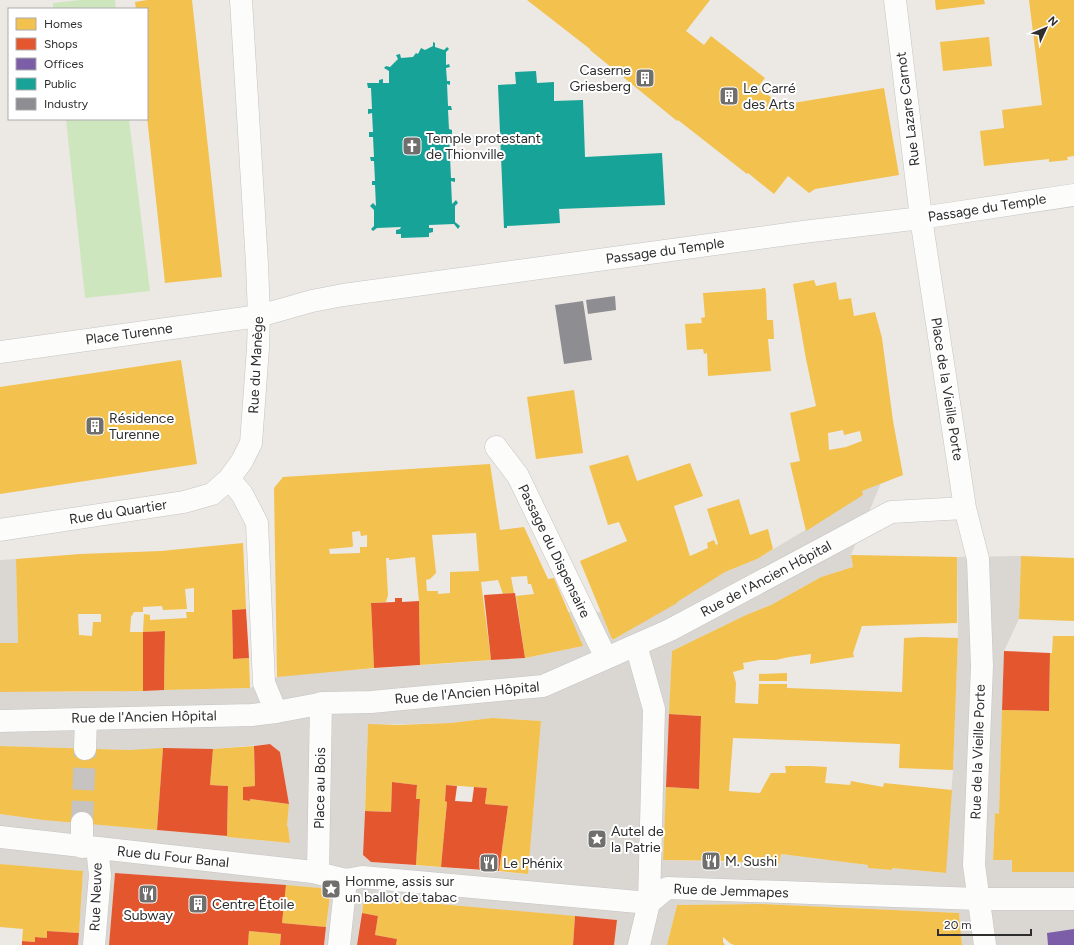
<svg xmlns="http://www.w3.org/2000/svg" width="1074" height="945" viewBox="0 0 1074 945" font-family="Figtree,sans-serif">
  <rect width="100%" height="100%" fill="#ece8e4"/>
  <!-- green -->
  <path fill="#cee6be" d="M80,0H115L116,9H53V3Z
    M66,119H129L150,291L85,298Z"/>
  <!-- plaza -->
  <path fill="#dad6d2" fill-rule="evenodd" d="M881,483L851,555L853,567L821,577L771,605L746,615L672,651L663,860L779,864L781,854L868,865V868L892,870V868L945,873L953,770L958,638L957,557L1021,556L1019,619L1004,651L999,814L995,813L993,859L1012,860V872H1074V929L1048,945H962L959,913L760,904L677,905L667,945H614L617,920L428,903L364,895L357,945H324L331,889L115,873L109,945H78L83,871L0,864V814L43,820L226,836V837L290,843L288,828L287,827L289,804L280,752L270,744L213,749L130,750L0,746V692H78L250,688L277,677L310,673L525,658L583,646L568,612H601L612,638L614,639L725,572L757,559L837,511L862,491ZM492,718L541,721L528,874L371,862L363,855L368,725L451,723Z
    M16,559L18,643H0V560Z"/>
  <!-- homes -->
  <path fill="#f2c14e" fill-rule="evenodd" d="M147,0H192L222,277L165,283L147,117V9H136L135,2Z
    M527,0H710L686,31L704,45L711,36L765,78L758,87L781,105L884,88L899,175L815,189L809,193L788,176L774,194L748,173L747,174L678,120L677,121L590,50V49Z
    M935,0H984L985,4L936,10Z
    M1029,0H1074V156L1067,157L1068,160L1049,162V159L984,166L980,131L1004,128L1002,110L1042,105Z
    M989,37L992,66L943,71L940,42Z
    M814,280L816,286L836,282L839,300L851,298L854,316L875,312L882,338L893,421L903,475L862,491L863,495L806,531L790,463L800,461L790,413L816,406L806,359L793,284ZM843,430L844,435L860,431L862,441L846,447L829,450L828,433Z
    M762,288H765L766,292L767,320H773L774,339H768L771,371L708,376L707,353L704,354L703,349L687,350L685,324L702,323L701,318L705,317L703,293L762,289Z
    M181,360L197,464L0,494V387Z
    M574,390L583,453L536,459L527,397Z
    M628,455L637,481L690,463L703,496L674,506L690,556L708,548L707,543L714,540L716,545L718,544L707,509L739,499L750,535L768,529L773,549L757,559L725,572L677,602V603L614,639H612L580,561L627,541L619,522L608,525L589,466Z
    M490,464L500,530L524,527L548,579L554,578L583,646L525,658L516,596L534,594L531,584H528L527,576L511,577L514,593L503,594L498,580L481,582L491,660L420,665L419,601L415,557L389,560V558H386L388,595L386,602L371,603L374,668L277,677L274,488L283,477ZM360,531L361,536L367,535V547H360V553L330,554L329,549L352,547L353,546L352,532ZM476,533L479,571L450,572V593L438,594V591H427L426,580L430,579L436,573L432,535Z
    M243,543L246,609L232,610L233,659L249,658L250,688L164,690L165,631L143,632L144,614L150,615V620L187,618L186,612H194V588L185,589L187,609L163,610L162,606L143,607V612H134L131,617L130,632H143V691L0,692V643H18L16,559L80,554L161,551ZM78,614H101V622H93L92,636L79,635Z
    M851,555L957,557V623L862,626L853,653L854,657L810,664L811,654L789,657L776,660H759L743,663L744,669L733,672L736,683L735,703L758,704L759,684H787V688L902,692L904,638L922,637L958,638L953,770L899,768L900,744L733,738L729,791L760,793L771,773H786L785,766H809L827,767L825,783L850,785L851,781L883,787L884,783L952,790L946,873L892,868V870L868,868V865L781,854L779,864L724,861L663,860L666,787L699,789L701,716L669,714L672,651L746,615L771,605L821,577L853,567Z
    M1021,556L1074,558V621L1019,619Z
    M1053,636H1074V872H1012V860H993L995,813L999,814L1002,710L1049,711L1050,653H1052Z
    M787,673V681H759V674Z
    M492,718L541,721L528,874L499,871L508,806L485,804L487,788L446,785L445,801L447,802L441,867L416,865L420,799H416L417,785L392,782L391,812L365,811L368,724L397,725L451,723Z
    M0,746L130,750L163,748L157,830L43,820L0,814Z
    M254,746L255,786L243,787V800L250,801V799L289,804L287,827H288L290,843L227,837L228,786L210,785L213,749Z
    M0,864L83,871L79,933L47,931V938L35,937V942L22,941L23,929L0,927Z
    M286,885L331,889L326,927L282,923Z
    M364,895L428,903L575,916L573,945H396L397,939L375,935L378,916L362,913Z
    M760,904L959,913L962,945H735L731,944L723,937V942L725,945H667L677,905Z
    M249,931L281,934L280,945H248Z"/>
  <!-- shops -->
  <path fill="#e4572e" d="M515,593L525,658L491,660L484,595Z
    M395,598H402V602L419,601L420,665L374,668L371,603L395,602Z
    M246,609L249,658L233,659L232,610Z
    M165,631L164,690L143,691V632Z
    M1004,651L1050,653L1049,711L1002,710Z
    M669,714L701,716L699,789L666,787Z
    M270,744L280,752L289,804L250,799V801L243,800V787L255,786L254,746Z
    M163,748L213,749L210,785L228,786L227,836L157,830Z
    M392,782L417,785L416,799H420L416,865L371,862L363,855L365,811L391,812Z
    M446,785L457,786L455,801L472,802L474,787L487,788L485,804L508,806L499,871L441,867L447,802L445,801Z
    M115,873L286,885L282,923L326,927L324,945H280L281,934L249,931L248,945H109Z
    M362,913L378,916L375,935L397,939L396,945H357Z
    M575,916L617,920L614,945H573Z
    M47,931L79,933L78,945H22V941L35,942V937L47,938Z"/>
  <!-- offices -->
  <path fill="#7b5ea7" d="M1074,929V945H1048L1047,933Z"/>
  <!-- public -->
  <path fill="#17a398" d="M433,42L435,43V47L444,50L447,47L449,49L446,52V65L449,64L450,67L446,68L447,81H450V85L447,84L448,106H451L452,110H448L449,129L452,130V134H449L450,154H453V158L450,157L451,178H455V182L451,181L452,204L456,200L458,203L455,206V222L460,226L458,229L454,224L429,225V228H433V232L429,233V237L401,238V234H396V230L400,229L401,227L377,228L373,231L371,229L374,226V210L370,206L373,203L376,206L375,185H372V181H375L374,161H371L370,157H374L373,137H369V132H373L372,113L368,114V109H372L371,88H368L367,83H379V80L383,79V83H389V71L384,68L386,66L390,67L398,59L396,55L400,54L401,58L413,57L416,53L418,54L421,48L425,50L433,46Z
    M536,71L537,83L554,82V101L583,100L585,157L662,153L665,205L559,209L560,223L507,226V228H504L498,85L516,84L515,72Z"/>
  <!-- industry -->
  <path fill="#8d8d92" d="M615,296L616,310L588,314L586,300Z
    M583,301L592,360L564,364L555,305Z"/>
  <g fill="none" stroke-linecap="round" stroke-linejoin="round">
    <!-- street-tunnel -->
    <path stroke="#c6c3c0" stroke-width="22" stroke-dasharray="22 11" stroke-linecap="butt" d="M82,823L85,749"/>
    <defs>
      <path id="street" d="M895,0L921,218L965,508L978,559L982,666L974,865L985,945
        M0,352L259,316L312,301L343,295L803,232L921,218L1074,195
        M496,447L518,476L606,658
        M229,479L242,494L257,523L264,683L276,712
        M0,530L184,502L212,494L229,479L242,461L251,443L258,348L259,316L257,264L241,0
        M636,645L654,709L649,903L639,945
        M0,721L252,715L276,712L324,703L371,702L543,686L670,630L891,512L965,508
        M85,749L86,719
        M0,837L313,872L346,880L362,877L649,903L667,888L978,899H1074
        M82,847V823
        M318,873L321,703
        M94,945L100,875L97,848
        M339,945L346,880"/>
    </defs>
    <!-- street casing -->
    <use href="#street" stroke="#c5c4c5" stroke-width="23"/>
    <!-- street -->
    <use href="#street" stroke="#fcfcfb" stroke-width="22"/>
  </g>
  <!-- icons -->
  <defs>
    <symbol id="building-square" viewBox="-11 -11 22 22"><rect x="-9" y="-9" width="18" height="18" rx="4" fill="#706f6e" stroke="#fff"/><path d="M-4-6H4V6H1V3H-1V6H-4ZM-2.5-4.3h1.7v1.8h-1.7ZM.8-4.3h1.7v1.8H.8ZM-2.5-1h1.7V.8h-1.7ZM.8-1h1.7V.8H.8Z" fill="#fff"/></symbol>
    <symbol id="church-square" viewBox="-11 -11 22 22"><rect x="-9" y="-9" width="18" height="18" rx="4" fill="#706f6e" stroke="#fff"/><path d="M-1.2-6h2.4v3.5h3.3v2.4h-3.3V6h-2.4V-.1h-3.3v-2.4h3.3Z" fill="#fff"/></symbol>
    <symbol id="sight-square" viewBox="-11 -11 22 22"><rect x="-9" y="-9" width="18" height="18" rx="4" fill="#706f6e" stroke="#fff"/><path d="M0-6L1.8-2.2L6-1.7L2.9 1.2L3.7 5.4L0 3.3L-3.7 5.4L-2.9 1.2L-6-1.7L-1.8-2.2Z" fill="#fff"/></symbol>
    <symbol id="restaurant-square" viewBox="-11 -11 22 22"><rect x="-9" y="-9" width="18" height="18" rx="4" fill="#706f6e" stroke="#fff"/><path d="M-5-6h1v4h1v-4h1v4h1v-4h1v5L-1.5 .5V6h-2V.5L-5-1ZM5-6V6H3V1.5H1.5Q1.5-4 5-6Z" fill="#fff"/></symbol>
  </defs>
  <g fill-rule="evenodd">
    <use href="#building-square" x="634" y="67" width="22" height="22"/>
    <use href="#building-square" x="718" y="85" width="22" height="22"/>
    <use href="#church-square" x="401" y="135" width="22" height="22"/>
    <use href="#building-square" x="84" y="415" width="22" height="22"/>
    <use href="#sight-square" x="586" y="828" width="22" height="22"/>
    <use href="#restaurant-square" x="700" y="850" width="22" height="22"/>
    <use href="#restaurant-square" x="478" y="852" width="22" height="22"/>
    <use href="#sight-square" x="320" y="878" width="22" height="22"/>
    <use href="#restaurant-square" x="137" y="883" width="22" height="22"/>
    <use href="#building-square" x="187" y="893" width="22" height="22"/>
  </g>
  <g text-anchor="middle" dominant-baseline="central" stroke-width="4" stroke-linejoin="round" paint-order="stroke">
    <!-- poi labels -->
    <g font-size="14" fill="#2e2e2e" stroke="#fff" text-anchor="start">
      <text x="631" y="70" text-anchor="end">Caserne<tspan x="631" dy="16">Griesberg</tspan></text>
      <text x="743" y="88">Le Carré<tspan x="743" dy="16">des Arts</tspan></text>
      <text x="426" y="138">Temple protestant<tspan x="426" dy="16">de Thionville</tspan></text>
      <text x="109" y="418">Résidence<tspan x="109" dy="16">Turenne</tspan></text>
      <text x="611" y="831">Autel de<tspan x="611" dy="16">la Patrie</tspan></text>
      <text x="725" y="861">M. Sushi</text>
      <text x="503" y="863">Le Phénix</text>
      <text x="345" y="881">Homme, assis sur<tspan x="345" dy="16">un ballot de tabac</tspan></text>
      <text x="212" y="904">Centre Étoile</text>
      <text x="148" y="915" text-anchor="middle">Subway</text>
    </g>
    <!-- street labels -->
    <g font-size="14" fill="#2e2e2e" stroke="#fff">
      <text transform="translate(908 109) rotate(-97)">Rue Lazare Carnot</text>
      <text transform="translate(987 208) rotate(-9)">Passage du Temple</text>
      <text transform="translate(665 251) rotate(-8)">Passage du Temple</text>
      <text transform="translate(129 334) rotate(-8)">Place Turenne</text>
      <text transform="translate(256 365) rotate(-87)">Rue du Manège</text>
      <text transform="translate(947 389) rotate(81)">Place de la Vieille Porte</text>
      <text transform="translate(118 512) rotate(-9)">Rue du Quartier</text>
      <text transform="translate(554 551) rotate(64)">Passage du Dispensaire</text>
      <text transform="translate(766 579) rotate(-28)">Rue de l'Ancien Hôpital</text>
      <text transform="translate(467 693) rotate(-5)">Rue de l'Ancien Hôpital</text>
      <text transform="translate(144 717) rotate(-1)">Rue de l'Ancien Hôpital</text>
      <text transform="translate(978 752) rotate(-88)">Rue de la Vieille Porte</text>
      <text transform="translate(320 788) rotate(-89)">Place au Bois</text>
      <text transform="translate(173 857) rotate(6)">Rue du Four Banal</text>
      <text transform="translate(731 891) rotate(2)">Rue de Jemmapes</text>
      <text transform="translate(96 897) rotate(-88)">Rue Neuve</text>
    </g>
  </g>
  <!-- legend -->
  <rect x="8" y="8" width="140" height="112" fill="#ffffff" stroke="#ababab"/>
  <rect x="16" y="18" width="20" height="12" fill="#f2c14e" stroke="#ababab"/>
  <text x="44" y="28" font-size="12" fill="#2e2e2e">Homes</text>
  <rect x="16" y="38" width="20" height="12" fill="#e4572e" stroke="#ababab"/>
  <text x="44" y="48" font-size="12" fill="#2e2e2e">Shops</text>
  <rect x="16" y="58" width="20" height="12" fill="#7b5ea7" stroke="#ababab"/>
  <text x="44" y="68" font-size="12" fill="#2e2e2e">Offices</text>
  <rect x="16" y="78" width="20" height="12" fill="#17a398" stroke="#ababab"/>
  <text x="44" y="88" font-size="12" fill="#2e2e2e">Public</text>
  <rect x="16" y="98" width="20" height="12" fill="#8d8d92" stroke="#ababab"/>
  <text x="44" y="108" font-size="12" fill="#2e2e2e">Industry</text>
  <!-- north arrow -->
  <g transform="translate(1046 28) rotate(46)" stroke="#ffffff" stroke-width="3" paint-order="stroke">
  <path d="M0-3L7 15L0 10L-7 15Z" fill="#2e2e2e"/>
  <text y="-6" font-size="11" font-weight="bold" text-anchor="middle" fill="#2e2e2e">N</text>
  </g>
  <!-- scale -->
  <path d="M938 929v6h93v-6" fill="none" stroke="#2e2e2e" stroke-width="2"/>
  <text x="944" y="929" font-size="12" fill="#2e2e2e" stroke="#ffffff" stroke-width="3" paint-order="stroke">20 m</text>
</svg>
